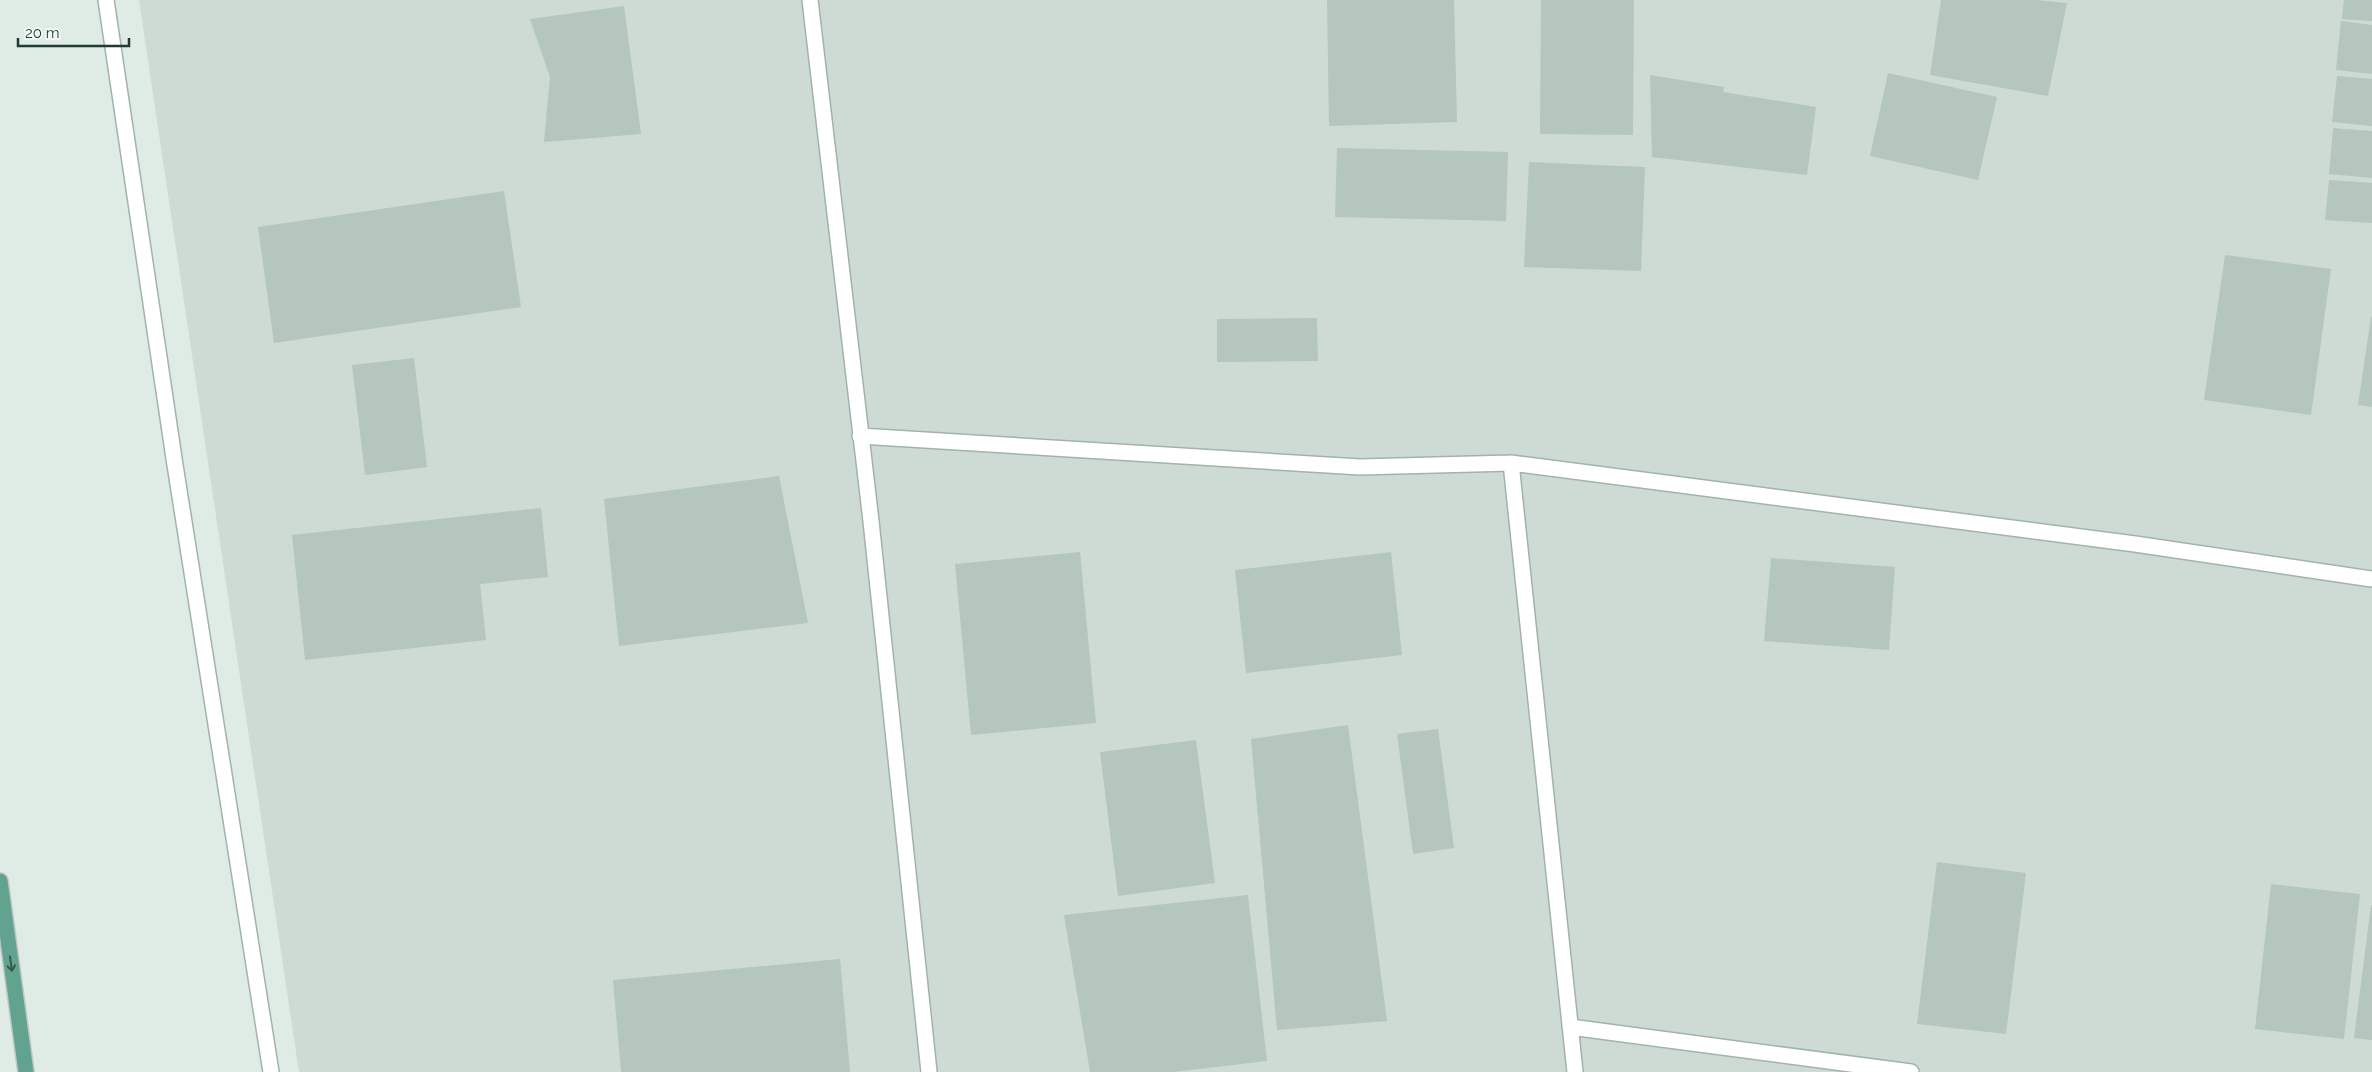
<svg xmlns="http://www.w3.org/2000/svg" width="2372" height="1072" viewBox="0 0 2372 1072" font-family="Raleway,sans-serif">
  <rect width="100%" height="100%" fill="#dfebe5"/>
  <!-- built -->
  <path fill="#cddbd4" d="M139,0H2372V1072H299Z"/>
  <!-- building -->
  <path fill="#b4c6be" d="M1327,0H1454L1457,122L1329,126Z
    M1541,0H1634L1633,135L1540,134Z
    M1941,0H2036L2067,3L2048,96L1930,75Z
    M2344,0H2372V21L2342,19Z
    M624,6L641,134L544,142L550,77L530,19Z
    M2341,21L2372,25V74L2336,70Z
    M1888,73L1997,97L1978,180L1870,156Z
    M1650,75L1724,87L1723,92L1816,107L1807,175L1652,157Z
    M2337,76L2372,79V126L2332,122Z
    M2333,128L2372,131V178L2329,174Z
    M1337,148L1508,152L1506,221L1335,217Z
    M1529,162L1645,167L1641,271L1524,267Z
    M2329,180L2372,183V223L2325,220Z
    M504,191L521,307L274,343L258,227Z
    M2225,255L2331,269L2311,415L2204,400Z
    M2371,317H2372V407L2358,405Z
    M1317,318L1318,361L1217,362V319Z
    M414,358L427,467L365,475L352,365Z
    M779,476L808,623L619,646L604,499Z
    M541,508L548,577L480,584L486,640L305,660L292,535Z
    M1080,552L1096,723L971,735L955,564Z
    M1391,552L1402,655L1246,673L1235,570Z
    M1771,558L1895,567L1889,650L1764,641Z
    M1348,725L1387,1021L1277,1030L1251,739Z
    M1438,729L1454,848L1413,854L1397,734Z
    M1196,740L1215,883L1118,896L1100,752Z
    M1937,862L2026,873L2006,1034L1917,1024Z
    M2271,884L2360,894L2344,1039L2255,1029Z
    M1248,895L1267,1061L1173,1072H1090L1064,915Z
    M2371,905H2372V1040L2354,1038Z
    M840,959L850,1072H621L613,980Z"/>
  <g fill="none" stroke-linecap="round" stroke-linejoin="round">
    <defs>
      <path id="minor" d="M106,0L175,465L271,1072
        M810,0L871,521L929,1072
        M860,436L1360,467L1511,463L2135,544L2372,579
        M1511,463L1575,1072
        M1570,1027L1911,1072"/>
      <path id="major" d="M0,881L26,1072"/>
    </defs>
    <!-- minor casing -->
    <use href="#minor" stroke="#a2b3ac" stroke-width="18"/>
    <!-- major casing -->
    <use href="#major" stroke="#c0c8c6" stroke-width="18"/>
    <!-- minor -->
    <use href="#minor" stroke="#fff" stroke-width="15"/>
    <!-- major -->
    <use href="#major" stroke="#61a38f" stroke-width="15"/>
  </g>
  <!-- one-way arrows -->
  <defs><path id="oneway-shaft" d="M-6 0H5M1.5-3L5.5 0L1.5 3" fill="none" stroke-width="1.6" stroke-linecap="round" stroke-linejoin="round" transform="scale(1.25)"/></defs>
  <use stroke="#335a4f" href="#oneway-shaft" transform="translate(11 964) rotate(82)"/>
  <!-- scale -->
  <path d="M18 38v8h111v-8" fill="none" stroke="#1f3b33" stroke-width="2.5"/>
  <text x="25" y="38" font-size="15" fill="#1f3b33" stroke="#eff7f3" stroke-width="4" paint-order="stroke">20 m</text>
</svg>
